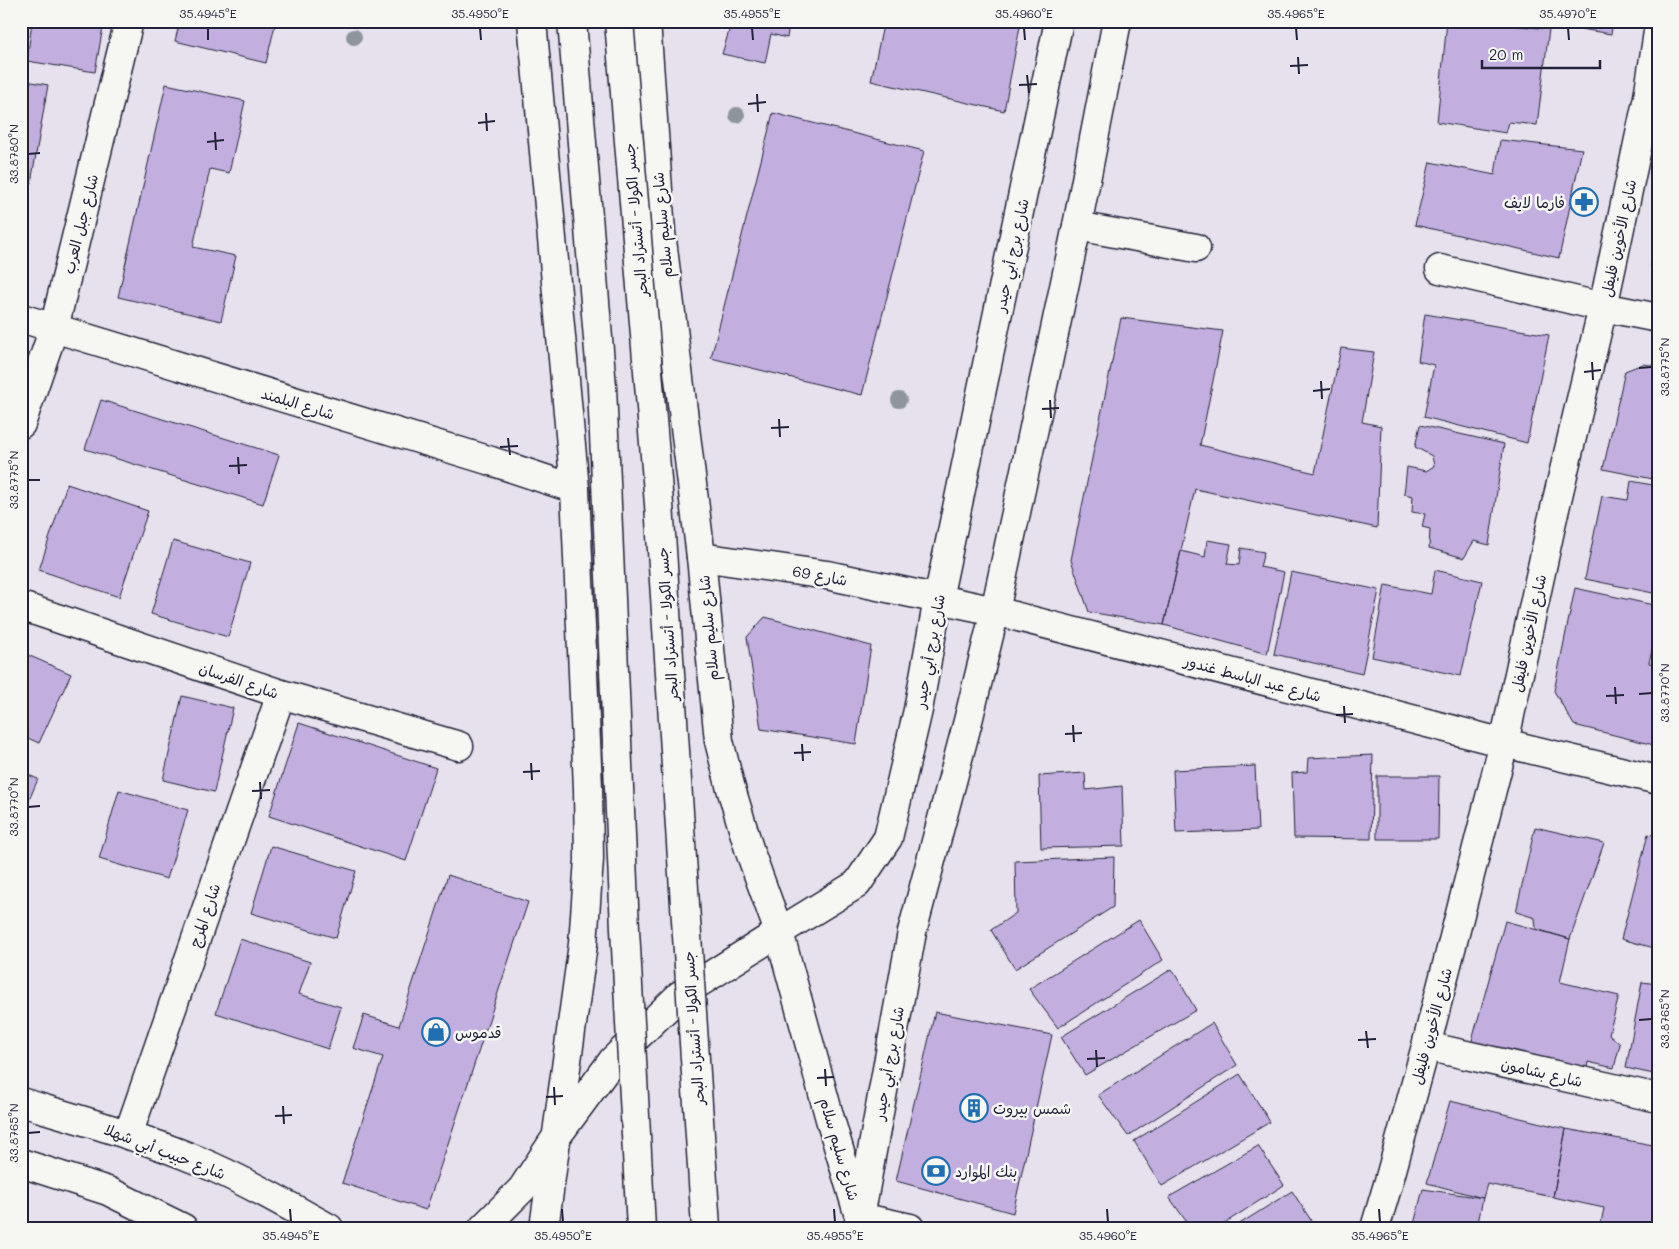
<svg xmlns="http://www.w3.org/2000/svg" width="1679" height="1249" viewBox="0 0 1679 1249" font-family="Mali,'Playpen Sans Arabic',sans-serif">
  <rect width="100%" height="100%" fill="#e6e1ec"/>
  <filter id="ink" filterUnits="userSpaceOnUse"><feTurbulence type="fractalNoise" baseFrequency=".02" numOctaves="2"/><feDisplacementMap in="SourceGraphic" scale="10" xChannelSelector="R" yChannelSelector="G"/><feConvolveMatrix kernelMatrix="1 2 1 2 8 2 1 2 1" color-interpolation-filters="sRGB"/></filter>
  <g filter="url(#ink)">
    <!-- building -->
    <path fill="#c2afdf" stroke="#22223b" d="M32,21H104L95,72L27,61Z
      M180,21H276L266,63L175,41Z
      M732,21H817L816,28L789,23L787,38L771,34L765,63L722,54Z
      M884,21H1021L1004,111L871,81Z
      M1447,21H1471L1549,29L1537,125L1509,122L1506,133L1437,122Z
      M1532,21H1613L1611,34Z
      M21,80L48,85L31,183L21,181Z
      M166,84L245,101L229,173L210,169L193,247L236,256L221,321L118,297Z
      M773,113L924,151L862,395L711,358Z
      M1500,140L1582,149L1559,258L1415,225L1430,162L1495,175Z
      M21,213L27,214L21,238Z
      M1658,224V267L1651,266Z
      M1425,314L1549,335L1527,443L1424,417L1434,365L1418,361Z
      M1121,318L1223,331L1200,445L1315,473L1341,348L1374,352L1362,422L1381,426L1377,528L1195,489L1164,625L1089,612L1071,560Z
      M1643,364L1658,366V480L1603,469L1625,371Z
      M101,400L279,455L263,504L85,449Z
      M1420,425L1504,444L1489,545L1474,541L1464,558L1429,548L1430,529L1422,527L1425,514L1412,512L1413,496L1404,494L1407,467L1426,471L1434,466L1432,456L1415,447Z
      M1631,481L1658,486V594L1585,579L1602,496L1628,500Z
      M67,484L148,511L119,597L39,570Z
      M1207,540L1231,544L1227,564L1239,565L1241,548L1264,552L1260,567L1284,572L1267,654L1164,625L1181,551L1205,557Z
      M173,541L250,563L228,637L151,614Z
      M1435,570L1482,581L1461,676L1372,657L1385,585L1431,594Z
      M1291,572L1379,590L1362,674L1274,654Z
      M1575,588L1658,606V624L1649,663L1658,665V730L1654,745L1574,725L1554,691Z
      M765,617L871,646L856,744L761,729L747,637Z
      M21,652L71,674L39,743L21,735Z
      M182,696L233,708L214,792L163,780Z
      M299,723L436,768L406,861L269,816Z
      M1658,730V746L1654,745Z
      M1373,755L1371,839L1294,838L1292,773L1307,772L1308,758Z
      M1255,766L1258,830L1176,833L1173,770Z
      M21,772L38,779L21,819Z
      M1085,773L1086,790L1122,786L1124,846L1041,848L1039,776Z
      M1377,776H1439L1438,839H1377Z
      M119,790L188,810L167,879L99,859Z
      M1535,827L1604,843L1570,939L1536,929L1535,918L1516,912Z
      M1648,834L1658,836V949L1621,939Z
      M271,846L356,871L336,938L251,913Z
      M1114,857L1113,907L1015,969L991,930L1016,913L1015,861Z
      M448,875L528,902L426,1210L342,1183L383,1057L353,1048L364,1015L399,1026Z
      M1139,920L1163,960L1058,1028L1029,989Z
      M1505,921L1570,939L1560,982L1619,996L1609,1034L1620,1044L1614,1068L1588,1062L1586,1074L1470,1048Z
      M240,939L310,962L299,994L341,1007L328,1049L216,1013Z
      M1172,969L1196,1010L1085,1075L1061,1037Z
      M1642,982L1658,984V1075L1626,1068Z
      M935,1012L1052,1035L1013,1213L896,1181Z
      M1212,1023L1237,1065L1128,1136L1098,1095Z
      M1240,1074L1270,1122L1162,1186L1134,1141Z
      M1450,1101L1566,1129L1553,1197L1487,1184L1483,1198L1427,1183Z
      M1566,1129L1658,1146V1228H1625L1601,1223L1604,1208L1553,1197Z
      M1258,1146L1284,1185L1217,1228H1191L1169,1197Z
      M1423,1189L1483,1198L1477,1228H1413Z
      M1292,1191L1316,1228H1233Z"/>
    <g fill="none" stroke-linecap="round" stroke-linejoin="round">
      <defs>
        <path id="street" d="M1077,226L1196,248
          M1440,269L1603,307L1658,318
          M21,318L491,461L575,489
          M21,424L54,328L129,21
          M701,557L827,575L995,611L1504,743L1658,780
          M21,606L281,694L459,746
          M1426,1046L1658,1098
          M128,1135L281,694
          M1375,1228L1389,1181L1426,1046L1504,743L1552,521L1603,307L1648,97L1658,32"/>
        <path id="secondary" d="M532,21L575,489L588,788L589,859L583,944L544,1228
          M646,21L661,232L701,557L719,741L730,785L750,852L779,932L830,1119L858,1213
          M21,1102C81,1120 142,1137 199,1161C244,1180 287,1205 329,1228
          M21,1163L108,1191L183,1228
          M859,1217L910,1228
          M483,1228L522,1189L557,1136L613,1060L680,995L779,932L857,884L888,838L918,710L938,599L1059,21
          M858,1228L912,932L968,721L995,611L1077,226L1117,21"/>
      </defs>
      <!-- street casing -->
      <use href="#street" stroke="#22223b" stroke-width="31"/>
      <!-- secondary casing -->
      <use href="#secondary" stroke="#22223b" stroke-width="31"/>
      <!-- street -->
      <use href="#street" stroke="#f6f6f2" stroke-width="28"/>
      <!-- secondary -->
      <use href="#secondary" stroke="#f6f6f2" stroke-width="28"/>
      <defs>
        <path id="highway-bridge" d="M572,21L602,387L625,929L641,1228
          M619,21L659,504L706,1228"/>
      </defs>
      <!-- highway-bridge casing -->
      <use href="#highway-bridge" stroke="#22223b" stroke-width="31" stroke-linecap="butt"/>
      <!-- highway-bridge -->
      <use href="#highway-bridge" stroke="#f6f6f2" stroke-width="28"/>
    </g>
    <!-- trees -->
    <g fill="#8e969c">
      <circle cx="354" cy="37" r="8"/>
      <circle cx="737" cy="115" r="8"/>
      <circle cx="899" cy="400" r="8"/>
    </g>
  </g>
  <!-- ticks -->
  <path fill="none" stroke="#22223b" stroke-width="2" d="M208,28V40M480,28L481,40M752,28L753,40M1024,28L1025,40M1296,28L1297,40M1568,28L1569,40M1298,57L1299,74M1290,66L1308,65M1027,75L1029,93M1019,85L1037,84M757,94L758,112M748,104L766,102M486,113L487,131M478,123L495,121M215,132L216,150M207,142L224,140M28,154L40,153M1592,362L1593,380M1639,368L1652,367M1584,372L1601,370M1321,381L1322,399M1313,391L1330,389M1050,400L1051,418M1042,409L1059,408M779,419L780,437M771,428L789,427M508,438L510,455M500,447L518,446M238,457L239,474M229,466L247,465M28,480H40M1615,687L1616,704M1639,694L1652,693M1606,696L1624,695M1344,706L1345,723M1336,715L1353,714M1073,725L1074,742M1065,734L1082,733M802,744L803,761M794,753L811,752M531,763L532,780M523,772L540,771M260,782L261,799M252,791L270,790M28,807L40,806M1639,1020L1652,1019M1366,1031L1368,1048M1358,1040L1376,1039M1096,1050L1097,1067M1087,1059L1105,1058M825,1069L826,1086M817,1078L834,1077M554,1087L555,1105M546,1097L563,1096M283,1106L284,1124M275,1116L292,1115M28,1133L40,1132M290,1209L291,1222M562,1209L563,1222M834,1209L835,1222M1107,1209L1108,1222M1379,1209L1380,1222"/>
  <!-- icons -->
  <defs>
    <symbol id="pharmacy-ring" viewBox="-11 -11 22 22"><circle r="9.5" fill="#f6f6f2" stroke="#1f6fb2" stroke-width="1.5"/><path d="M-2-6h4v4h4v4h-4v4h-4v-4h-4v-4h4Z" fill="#1f6fb2"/></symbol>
    <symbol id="shop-ring" viewBox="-11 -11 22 22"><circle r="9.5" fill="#f6f6f2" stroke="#1f6fb2" stroke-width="1.5"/><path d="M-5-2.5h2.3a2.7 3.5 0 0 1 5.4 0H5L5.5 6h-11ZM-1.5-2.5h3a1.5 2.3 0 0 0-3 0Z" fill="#1f6fb2"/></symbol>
    <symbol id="building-ring" viewBox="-11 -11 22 22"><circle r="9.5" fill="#f6f6f2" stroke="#1f6fb2" stroke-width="1.5"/><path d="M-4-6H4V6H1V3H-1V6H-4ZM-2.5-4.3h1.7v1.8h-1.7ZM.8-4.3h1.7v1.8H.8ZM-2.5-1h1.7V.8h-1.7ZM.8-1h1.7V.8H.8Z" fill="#1f6fb2"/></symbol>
    <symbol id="bank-ring" viewBox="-11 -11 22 22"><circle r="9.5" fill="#f6f6f2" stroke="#1f6fb2" stroke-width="1.5"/><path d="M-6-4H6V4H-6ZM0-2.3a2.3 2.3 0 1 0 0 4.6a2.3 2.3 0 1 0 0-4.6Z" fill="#1f6fb2"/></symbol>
  </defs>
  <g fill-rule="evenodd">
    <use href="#pharmacy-ring" x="1568" y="186" width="32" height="32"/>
    <use href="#shop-ring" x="420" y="1016" width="32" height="32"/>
    <use href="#building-ring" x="958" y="1092" width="32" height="32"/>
    <use href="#bank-ring" x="920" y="1155" width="32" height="32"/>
  </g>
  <g text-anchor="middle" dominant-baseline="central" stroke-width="5" stroke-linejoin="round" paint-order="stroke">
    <!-- poi labels -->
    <g font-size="15" fill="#22223b" stroke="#f6f6f2" text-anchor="start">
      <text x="1565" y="202" text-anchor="end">فارما لايف</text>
      <text x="455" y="1032">قدموس</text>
      <text x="993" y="1108">شمس بيروت</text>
      <text x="955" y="1171">بنك الموارد</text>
    </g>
    <!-- street labels -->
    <g font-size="15" fill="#22223b" stroke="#f6f6f2">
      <text transform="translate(635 220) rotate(-95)">جسر الكولا - أتستراد البحر</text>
      <text transform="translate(80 224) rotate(-76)">شارع جبل العرب</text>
      <text transform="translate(662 225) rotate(-95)">شارع سليم سلام</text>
      <text transform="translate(1618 238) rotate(-78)">شارع الأخوين فليفل</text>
      <text transform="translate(1011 255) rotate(-78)">شارع برج أبي حيدر</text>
      <text transform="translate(298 403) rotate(17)">شارع البلمند</text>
      <text transform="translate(820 575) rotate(10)">شارع 69</text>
      <text transform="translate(667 624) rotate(-94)">جسر الكولا - أتستراد البحر</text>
      <text transform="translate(708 628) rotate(-95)">شارع سليم سلام</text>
      <text transform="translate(1528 633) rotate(-78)">شارع الأخوين فليفل</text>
      <text transform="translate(929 651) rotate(-80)">شارع برج أبي حيدر</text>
      <text transform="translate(1253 678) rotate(15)">شارع عبد الباسط غندور</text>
      <text transform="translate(239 680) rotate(19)">شارع الفرسان</text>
      <text transform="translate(204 915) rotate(-71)">شارع المرج</text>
      <text transform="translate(1431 1026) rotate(-75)">شارع الأخوين فليفل</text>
      <text transform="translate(693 1028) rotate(-94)">جسر الكولا - أتستراد البحر</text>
      <text transform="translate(888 1063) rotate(-80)">شارع برج أبي حيدر</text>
      <text transform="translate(1542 1072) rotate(13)">شارع بشامون</text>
      <text transform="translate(840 1149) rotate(74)">شارع سليم سلام</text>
      <text transform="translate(165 1151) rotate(21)">شارع حبيب أبي شهلا</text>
    </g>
  </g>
  <!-- margin -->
  <rect width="1679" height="1249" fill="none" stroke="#f6f6f2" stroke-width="55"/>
  <!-- scale -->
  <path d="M1482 60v8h118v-8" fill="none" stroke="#22223b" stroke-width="2.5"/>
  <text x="1489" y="60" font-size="15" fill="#22223b" stroke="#f6f6f2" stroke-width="4" paint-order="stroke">20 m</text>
  <rect x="28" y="28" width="1624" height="1194" fill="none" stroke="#22223b" stroke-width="2"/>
  <g font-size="12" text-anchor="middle" fill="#22223b">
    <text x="208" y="18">35.4945°E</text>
    <text x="480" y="18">35.4950°E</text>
    <text x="752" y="18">35.4955°E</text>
    <text x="1024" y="18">35.4960°E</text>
    <text x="1296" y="18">35.4965°E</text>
    <text x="1568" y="18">35.4970°E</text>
    <text transform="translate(14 154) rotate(-90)" y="4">33.8780°N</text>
    <text transform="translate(1665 367) rotate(-90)" y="4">33.8775°N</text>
    <text transform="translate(14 480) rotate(-90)" y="4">33.8775°N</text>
    <text transform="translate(1665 693) rotate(-90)" y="4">33.8770°N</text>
    <text transform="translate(14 807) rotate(-90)" y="4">33.8770°N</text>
    <text transform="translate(1665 1019) rotate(-90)" y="4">33.8765°N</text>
    <text transform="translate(14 1133) rotate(-90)" y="4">33.8765°N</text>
    <text x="291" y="1240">35.4945°E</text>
    <text x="563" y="1240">35.4950°E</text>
    <text x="835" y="1240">35.4955°E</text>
    <text x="1108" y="1240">35.4960°E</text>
    <text x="1380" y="1240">35.4965°E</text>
  </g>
</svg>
